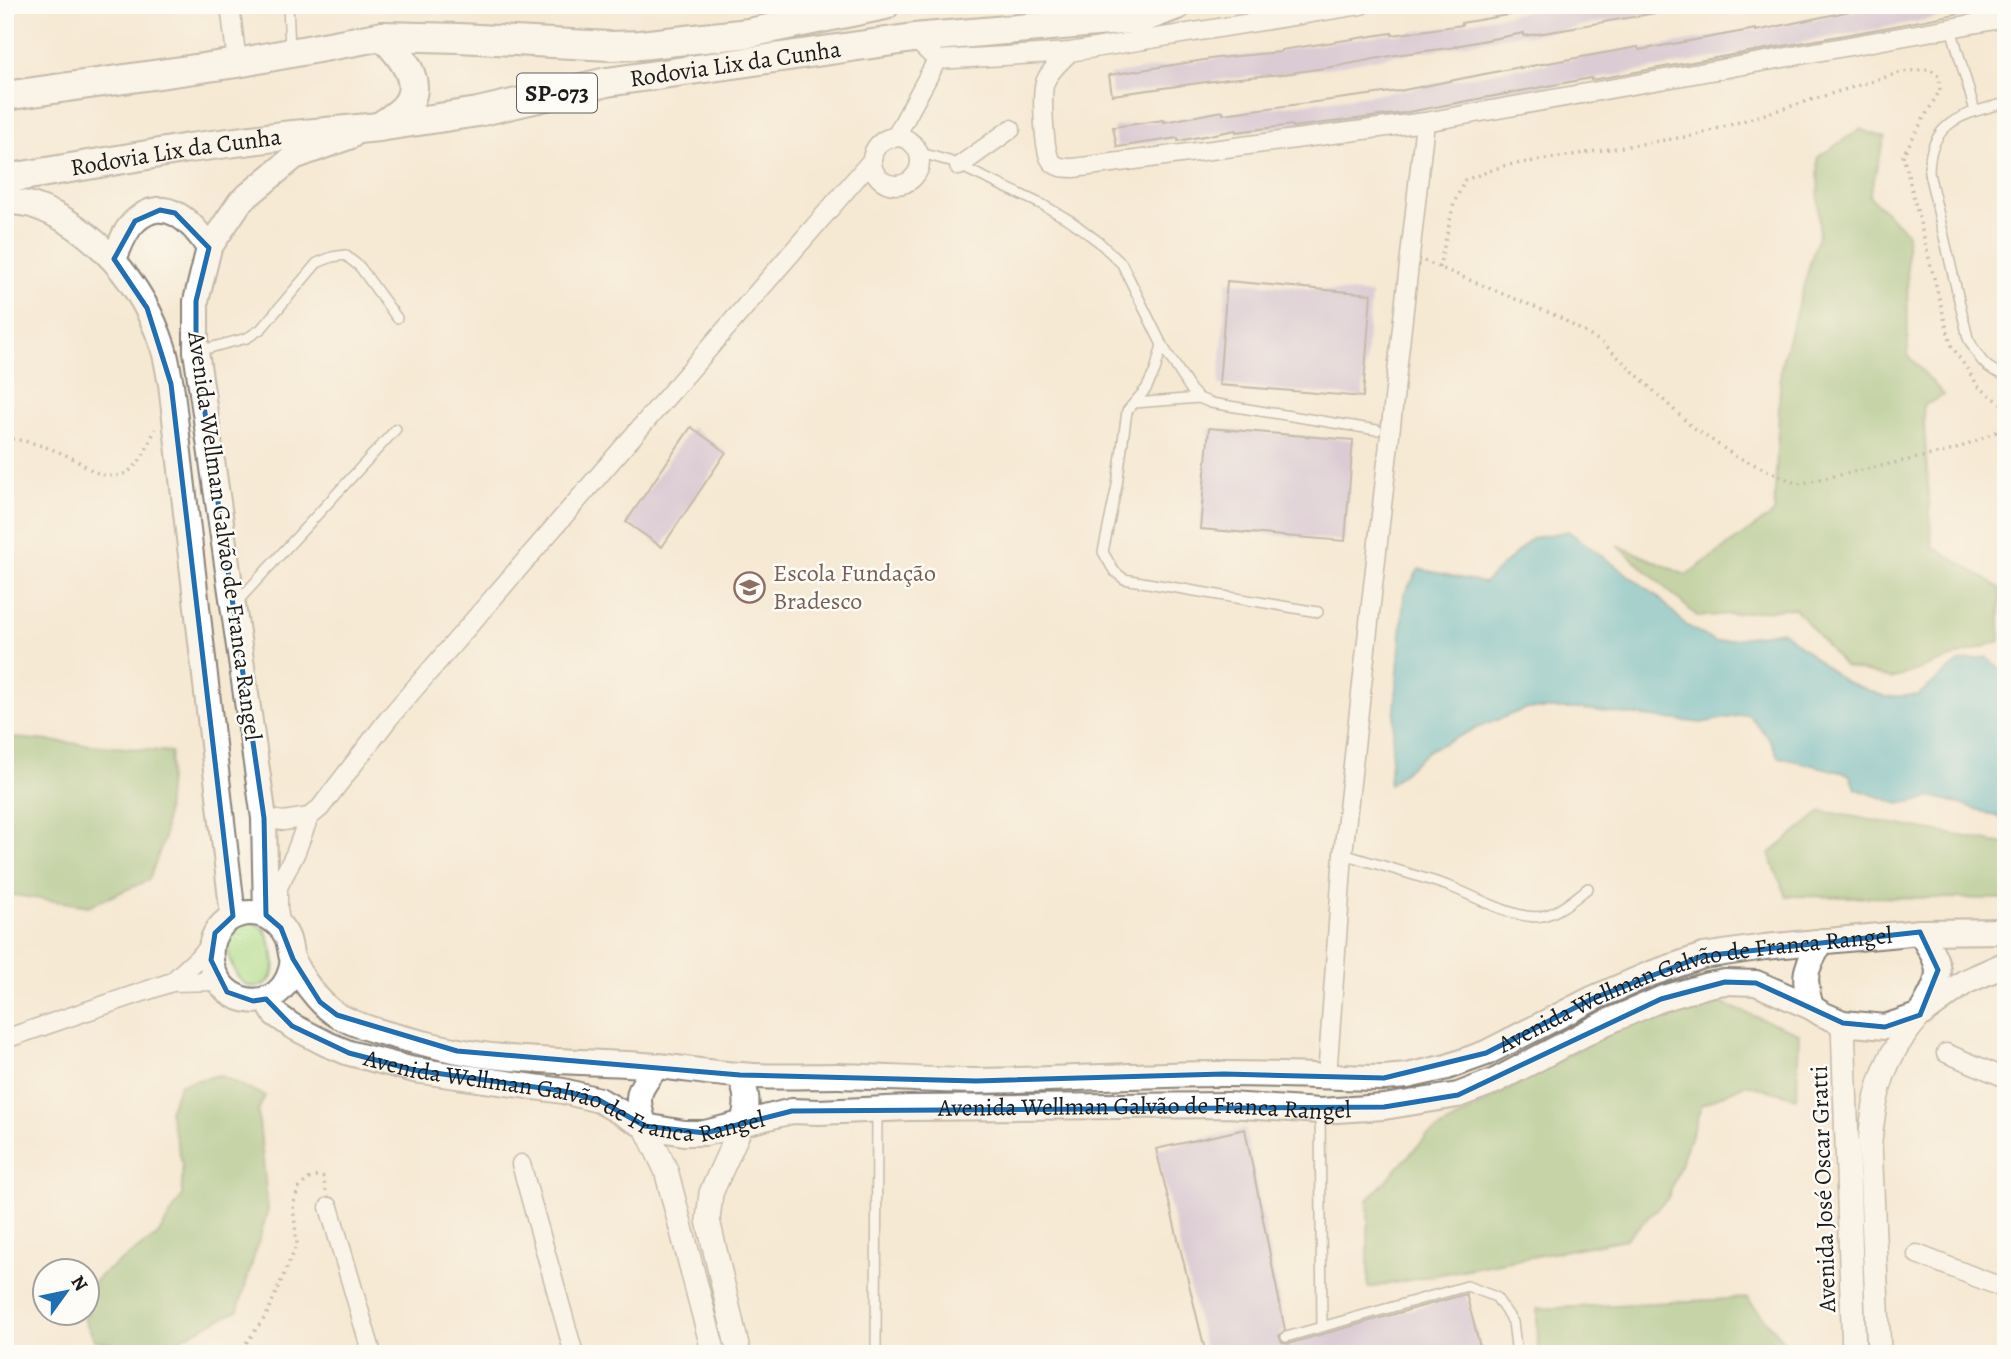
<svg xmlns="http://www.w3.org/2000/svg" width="2011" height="1359" viewBox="0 0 2011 1359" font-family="Alegreya,serif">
  <rect width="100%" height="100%" fill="#fdfcf7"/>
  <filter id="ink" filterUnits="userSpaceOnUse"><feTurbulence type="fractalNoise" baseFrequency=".0143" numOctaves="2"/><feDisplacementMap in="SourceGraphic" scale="14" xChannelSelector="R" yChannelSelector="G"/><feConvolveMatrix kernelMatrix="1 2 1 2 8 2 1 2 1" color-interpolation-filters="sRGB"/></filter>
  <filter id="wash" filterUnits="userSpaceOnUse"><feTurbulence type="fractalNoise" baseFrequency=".00686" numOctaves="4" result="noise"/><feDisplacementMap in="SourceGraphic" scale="28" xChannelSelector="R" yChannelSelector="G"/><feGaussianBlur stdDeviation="1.57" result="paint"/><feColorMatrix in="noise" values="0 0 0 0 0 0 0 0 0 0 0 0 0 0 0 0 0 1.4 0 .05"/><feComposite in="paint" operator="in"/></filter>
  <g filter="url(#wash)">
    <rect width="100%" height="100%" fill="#f6e9d3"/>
    <!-- green -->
    <path fill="#b0d984" stroke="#667a50" stroke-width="2" d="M251,921L265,930C272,945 283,975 263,985C258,987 252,987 247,985C233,978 221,944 232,931C236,926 246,924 251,921Z"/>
    <!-- forest -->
    <path fill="#8cb972" stroke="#546a47" stroke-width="2" d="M1860,129L1885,138L1869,196L1907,232L1908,355L1944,395L1923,406L1932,546L2000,588V641L1892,679L1844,666L1795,608L1698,617L1617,545L1686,575L1774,513L1781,365L1819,232L1818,157Z
      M5,737L171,752L164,839L149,880L89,906L5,894Z
      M1822,811L2006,844V899L1786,896L1769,854Z
      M1720,1003L1799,1033L1797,1098L1745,1084L1702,1105L1668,1198L1626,1239L1368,1288V1200L1427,1136L1649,1009Z
      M219,1075L265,1096L258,1111L268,1210L238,1310L151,1353L95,1340L81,1314H88V1288L102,1274L158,1235L182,1196V1163L169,1111L180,1084Z
      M1747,1298L1787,1345L1791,1354H1538L1537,1309Z"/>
    <!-- water -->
    <path fill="#46b2c4" stroke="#316770" stroke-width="2" d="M1568,531L1657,596L1686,625L1716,642L1782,631L1844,681L1886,697L1918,695L1959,662L1986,657L2006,674V820L1968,806L1934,797L1899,804L1856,789L1849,774L1778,757L1771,741L1748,714L1701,723L1582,709H1525L1477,728L1429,750L1389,785L1404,594L1419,569L1484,583L1532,538Z"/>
    <g id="blocks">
      <!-- building -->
      <path fill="#baa7d6" d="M1566,5H1655L1656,13L1575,27V28L1524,36V33L1455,46L1456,47L1395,55L1338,66L1284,74L1228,79L1112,95L1109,75L1217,58L1281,52V50L1392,33V35L1462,25L1461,23Z
        M1892,5H1965L1966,12L1889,27L1591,80V78L1403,113L1293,127L1292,125L1236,132V130L1178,141V138L1117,147L1113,127L1164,120V122L1223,111V114L1399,91L1520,67V68L1638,47L1639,50L1756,29V31L1874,6L1875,9Z
        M1227,281L1371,294L1363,397L1219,385Z
        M691,427L726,452L662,547L626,522Z
        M1209,428L1353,440L1345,541L1200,529Z
        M1245,1129L1285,1330L1279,1336L1282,1342L1288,1344L1466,1294L1482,1354H1206L1156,1149Z"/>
    </g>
  </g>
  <g filter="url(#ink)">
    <use href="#blocks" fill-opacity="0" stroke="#898278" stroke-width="2"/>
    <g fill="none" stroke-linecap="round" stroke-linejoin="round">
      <defs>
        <path id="service" d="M288,5L290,48
          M1951,28L1975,111
          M2006,103C1963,114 1929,121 1929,173L1968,338C1977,355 1985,371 2006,375
          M918,152L949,161L1043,205L1071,221L1099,242L1122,264L1162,345L1191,390L1199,398L1211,403L1377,430
          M1162,345L1155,371L1146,389L1127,411L1117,485L1103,552L1114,571L1124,579L1318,612
          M198,351L247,338L261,329L317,263L332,257L345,255L360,267L397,318
          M1134,403L1199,398
          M237,602L396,429
          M1343,854C1379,865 1416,875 1451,887C1474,896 1518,921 1542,916C1559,913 1575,898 1588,888
          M1320,1112L1322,1327
          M1286,1337L1467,1286L1496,1297L1513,1322L1517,1354
          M876,1354L877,1111"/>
        <path id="minor" d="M230,5L237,63
          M1361,5L1070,52C1061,61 1050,70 1045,82C1041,93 1044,149 1050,159C1055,168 1064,168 1074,168L1425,122L2006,18
          M914,38L937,60L1070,52
          M872 161a24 24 0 1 1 48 0a24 24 0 1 1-48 0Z
          M895,138L937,60
          M959,166L1011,129
          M264,818L283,821L309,817
          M280,921L278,908V887L295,854L309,817L320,808L389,718L872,160
          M172,982L211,946
          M5,1039L172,982L219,981
          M1946,1053L2006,1078
          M1327,1077L1343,854L1425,122
          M521,1164L574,1354
          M329,1207L372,1354
          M1917,1254L2006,1289"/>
        <path id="tertiary" d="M1843,1023L1854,1354
          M645,1126L666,1170L714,1354
          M739,1354L708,1220L711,1193L743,1122
          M1879,1354L1870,1142C1873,1110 1878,1079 1894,1051C1901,1038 1911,1027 1920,1015"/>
        <g id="secondary">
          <path d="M5,201C14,202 24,203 32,205C95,226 143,285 163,347C167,359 168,371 171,384L233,916"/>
          <path d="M114,259C120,246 124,231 135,221C165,193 193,223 209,248"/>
          <path d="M266,915L264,818L196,351V301L209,248L240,202L294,157L351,136"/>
          <path d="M1920,932C1943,970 1944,972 1922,1011"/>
          <path id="s1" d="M293,959C286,1025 205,1006 211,948C212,935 222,921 235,916C255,908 278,917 287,937C290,944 290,951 292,958C299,976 318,1002 334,1013C358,1029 411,1040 440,1047C511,1064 585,1060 656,1066C684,1068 712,1074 740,1075C772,1078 805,1076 838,1076C884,1077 931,1081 978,1081C1059,1080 1141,1074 1223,1074C1276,1074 1330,1077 1384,1078L1407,1076L1447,1067L1486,1053L1594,998L1650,974L1703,956L1765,947L1920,932L2006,931"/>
          <path id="s2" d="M266,999L275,1014L292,1026L327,1044L349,1053L414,1070L563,1091L599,1100L645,1126L684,1133H705L792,1111L819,1112L909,1108L1228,1105L1320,1111L1384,1107L1458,1095L1495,1081L1605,1023L1661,999L1708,985L1725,982L1756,983L1811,1007L1822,1014L1843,1023L1885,1027L1920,1015L1965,982L2006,964"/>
          <path d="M1811,1007C1802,975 1805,969 1822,941"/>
          <path d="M740,1075C747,1093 749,1104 743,1122"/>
          <path d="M645,1126C634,1094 638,1091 657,1066"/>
        </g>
        <g id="primary">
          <path d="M5,96L237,63L383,36L459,38L610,46L640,45L749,33L885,5"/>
          <path d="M379,127C388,121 398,115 405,107C426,83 400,54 383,36"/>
          <path id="s3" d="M5,179L189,148L283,136L379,127L478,112L607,82L914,38L1143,18L1177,5"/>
        </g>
      </defs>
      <!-- service casing -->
      <use href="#service" stroke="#898278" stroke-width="12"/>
      <!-- minor casing -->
      <use href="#minor" stroke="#898278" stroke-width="21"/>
      <!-- tertiary casing -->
      <use href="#tertiary" stroke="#898278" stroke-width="26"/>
      <!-- secondary casing -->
      <use href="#secondary" stroke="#898278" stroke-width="28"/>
      <!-- primary casing -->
      <use href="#primary" stroke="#898278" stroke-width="32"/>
      <!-- path -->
      <path stroke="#898278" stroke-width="3.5" stroke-dasharray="2 5" stroke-linecap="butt" d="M1424,261L1559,317L1604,344L1690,425L1735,456L1798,484L1954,450L1998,431L2006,421
        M1439,268L1454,203L1465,180L1503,166L1697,135L1902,72L1930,69L1939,76L1940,90L1903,155L1951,345L1979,387L2006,407
        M1998,431L2006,471
        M5,438C27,440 52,448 72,458C82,463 91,471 101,474C133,484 145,454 155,429
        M238,1354L266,1316L297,1244L293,1205L297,1193L300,1186L309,1179L317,1176L323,1177L326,1191"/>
      <!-- service -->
      <use href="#service" stroke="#fff" stroke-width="9"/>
      <!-- minor -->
      <use href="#minor" stroke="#fff" stroke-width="18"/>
      <!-- tertiary -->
      <use href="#tertiary" stroke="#fff" stroke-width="23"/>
      <!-- secondary -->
      <use href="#secondary" stroke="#fff" stroke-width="24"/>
      <!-- primary -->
      <use href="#primary" stroke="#fff" stroke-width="28"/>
    </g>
  </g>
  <!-- marked area -->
  <path d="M0 0H2011V1359H0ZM160,210L175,213L209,248L196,301V351L264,818L266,915L281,928L293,959L320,1002L337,1015L457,1051L740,1075L976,1081L1224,1074L1384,1078L1486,1053L1594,998L1703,956L1920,932L1938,970L1920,1015L1885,1027L1843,1023L1756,983L1725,982L1661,999L1458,1095L1384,1107L792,1111L705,1133L645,1126L599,1100L563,1091L414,1070L349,1053L292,1026L266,999L253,1001L227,992L211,960L215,933L233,916L171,384L147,308L114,259L135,221Z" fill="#f6e9d3" fill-opacity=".55" fill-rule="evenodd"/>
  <path fill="none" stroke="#1f6fb2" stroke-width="5" stroke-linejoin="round" d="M160,210L175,213L209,248L196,301V351L264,818L266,915L281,928L293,959L320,1002L337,1015L457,1051L740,1075L976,1081L1224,1074L1384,1078L1486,1053L1594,998L1703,956L1920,932L1938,970L1920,1015L1885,1027L1843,1023L1756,983L1725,982L1661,999L1458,1095L1384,1107L792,1111L705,1133L645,1126L599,1100L563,1091L414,1070L349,1053L292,1026L266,999L253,1001L227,992L211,960L215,933L233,916L171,384L147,308L114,259L135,221Z"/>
  <!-- icons -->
  <defs>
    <symbol id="school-ring" viewBox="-11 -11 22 22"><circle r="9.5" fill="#fdfcf7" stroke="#8d6e63" stroke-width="1.5"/><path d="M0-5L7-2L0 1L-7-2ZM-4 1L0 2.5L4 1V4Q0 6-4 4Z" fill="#8d6e63"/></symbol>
  </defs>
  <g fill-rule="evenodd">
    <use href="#school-ring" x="732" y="570" width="35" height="35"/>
  </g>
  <g text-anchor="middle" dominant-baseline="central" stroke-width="5" stroke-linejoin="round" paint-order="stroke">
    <!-- shield labels -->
    <rect fill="#fdfcf7" stroke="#605f5e" stroke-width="2" x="517" y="73.5" width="80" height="39" rx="5"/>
    <g font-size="23" font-weight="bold" fill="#1c1c1c">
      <text x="557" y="93">SP-073</text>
    </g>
    <!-- street labels -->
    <g font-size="24" fill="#1c1c1c" stroke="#fdfcf7">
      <text stroke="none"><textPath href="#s3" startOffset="740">Rodovia Lix da Cunha</textPath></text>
      <text stroke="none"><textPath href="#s3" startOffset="173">Rodovia Lix da Cunha</textPath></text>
      <text transform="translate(225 536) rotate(82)">Avenida Wellman Galvão de Franca Rangel</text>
      <text stroke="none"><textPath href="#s1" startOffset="1720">Avenida Wellman Galvão de Franca Rangel</textPath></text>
      <text stroke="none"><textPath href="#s2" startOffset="324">Avenida Wellman Galvão de Franca Rangel</textPath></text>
      <text stroke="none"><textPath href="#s2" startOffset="912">Avenida Wellman Galvão de Franca Rangel</textPath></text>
      <text transform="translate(1823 1189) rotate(-92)">Avenida José Oscar Gratti</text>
    </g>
    <!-- education labels -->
    <g font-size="24" fill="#785e54" stroke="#fdfcf7" text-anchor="start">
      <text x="773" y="573">Escola Fundação<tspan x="773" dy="28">Bradesco</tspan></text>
    </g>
  </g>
  <!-- margin -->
  <rect width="2011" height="1359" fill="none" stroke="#fdfcf7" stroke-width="28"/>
  <!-- north arrow -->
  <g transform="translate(66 1292) rotate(57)"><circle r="33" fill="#fdfcf7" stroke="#a3a29f" stroke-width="2"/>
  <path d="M0-5L12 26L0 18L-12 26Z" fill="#1f6fb2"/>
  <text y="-10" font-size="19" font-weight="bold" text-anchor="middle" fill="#1c1c1c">N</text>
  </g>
</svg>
